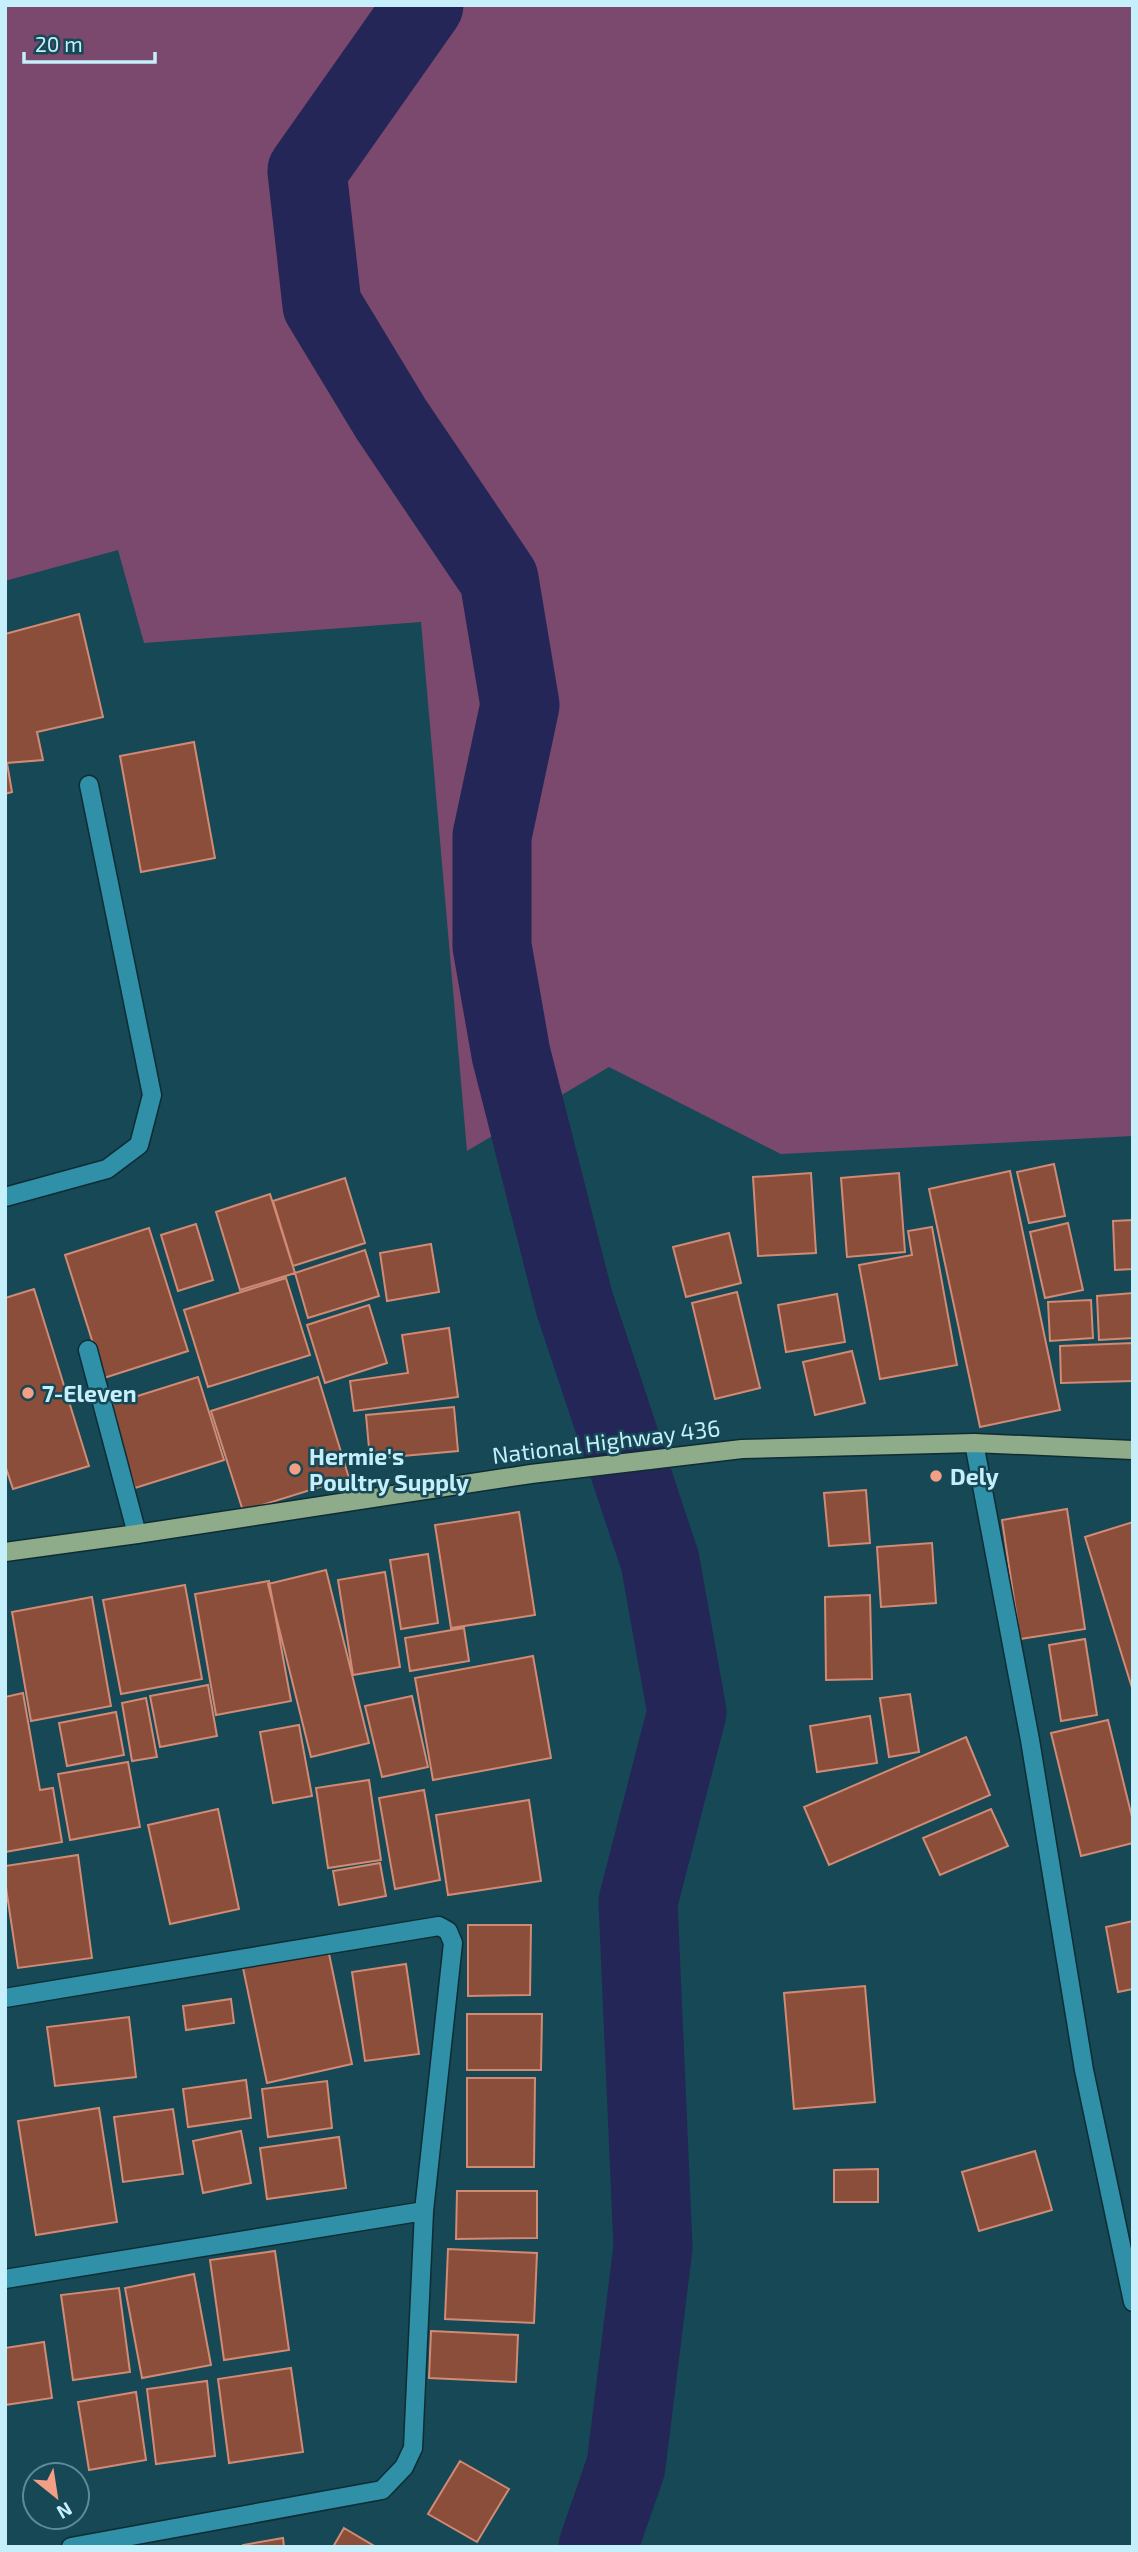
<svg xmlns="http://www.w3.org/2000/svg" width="1138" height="2552" viewBox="0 0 1138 2552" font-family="'Exo 2',sans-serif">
  <rect width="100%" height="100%" fill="#164855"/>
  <!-- green -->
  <path fill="#7b496d" d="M5,5H1133V1136L781,1154L609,1067L467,1151L421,622L144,643L118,550L5,581Z"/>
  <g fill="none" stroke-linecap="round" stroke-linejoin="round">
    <!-- river -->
    <path stroke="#232657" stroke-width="79" d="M424,5L307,171L322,305L391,419L499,579L520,705L492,836V946L511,1054L574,1302L660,1561L687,1712L638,1902L653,2247L626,2466L598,2547"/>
  </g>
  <!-- building -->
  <path fill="#8b4e3b" stroke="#d18a74" stroke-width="2" d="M79,614L103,717L37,732L43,760L7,763L12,792L5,794V634Z
    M194,742L215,858L141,872L120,756Z
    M1054,1164L1065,1216L1029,1223L1017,1172Z
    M1010,1171L1060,1410L980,1427L929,1189Z
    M811,1173L816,1253L758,1256L753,1177Z
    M899,1173L905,1252L847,1257L841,1178Z
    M345,1178L365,1243L293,1266L273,1201Z
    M270,1194L295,1273L240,1290L216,1212Z
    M1133,1220V1269L1115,1270L1113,1221Z
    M1068,1223L1083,1290L1045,1298L1030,1232Z
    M196,1224L213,1280L178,1291L161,1235Z
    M932,1227L957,1365L880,1379L859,1265L912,1255L908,1231Z
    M149,1228L188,1351L104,1378L65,1255Z
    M729,1233L741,1283L686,1297L673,1247Z
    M431,1244L439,1292L387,1301L380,1253Z
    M365,1250L379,1296L308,1318L295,1273Z
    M286,1278L310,1355L208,1387L184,1310Z
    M34,1289L89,1466L13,1489L5,1465V1298Z
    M737,1292L760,1388L715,1399L692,1303Z
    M1133,1293V1338L1099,1340L1097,1296Z
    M837,1294L845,1342L786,1352L778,1305Z
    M1091,1300L1093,1338L1050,1341L1048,1302Z
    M369,1305L387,1363L325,1383L307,1325Z
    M449,1328L458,1397L354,1411L350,1381L408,1373L402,1335Z
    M1133,1343V1381L1061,1383L1060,1346Z
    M852,1351L865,1403L815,1415L803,1362Z
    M198,1377L224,1460L135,1488L109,1405Z
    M318,1377L349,1478L243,1511L211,1411Z
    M454,1407L458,1451L370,1459L366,1415Z
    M866,1490L870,1543L829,1546L824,1493Z
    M1067,1509L1085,1629L1020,1639L1002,1520Z
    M519,1512L535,1615L451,1628L435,1525Z
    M1133,1522V1691L1085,1537Z
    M932,1543L936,1603L881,1607L877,1547Z
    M428,1554L438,1623L401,1629L390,1560Z
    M326,1570L369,1743L311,1757L268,1584Z
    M385,1572L400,1667L353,1675L338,1580Z
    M269,1581L291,1701L216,1715L195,1594Z
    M185,1585L202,1679L121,1694L103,1600Z
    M870,1595L872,1679L826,1680L825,1597Z
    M92,1597L111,1706L31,1721L12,1612Z
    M464,1628L469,1661L410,1671L405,1638Z
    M1085,1639L1097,1715L1061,1721L1049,1645Z
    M533,1656L551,1758L433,1780L415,1678Z
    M208,1685L217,1736L160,1747L150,1696Z
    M23,1693L40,1790L53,1788L62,1842L5,1852V1697Z
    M910,1694L919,1752L889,1757L880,1698Z
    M412,1696L428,1767L382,1777L365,1706Z
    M146,1698L157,1757L132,1761L122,1703Z
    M116,1712L124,1755L67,1766L59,1723Z
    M870,1716L877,1763L817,1772L810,1726Z
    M1108,1720L1133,1821V1843L1081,1856L1051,1733Z
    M299,1725L312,1796L273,1803L260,1732Z
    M966,1737L990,1795L829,1865L804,1807Z
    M128,1762L140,1827L70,1840L58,1774Z
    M369,1780L381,1860L328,1868L316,1788Z
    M424,1790L440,1880L395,1889L379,1798Z
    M529,1800L541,1881L448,1895L436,1815Z
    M218,1809L239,1909L170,1924L148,1825Z
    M991,1809L1008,1846L940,1875L923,1838Z
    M78,1855L92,1958L18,1968L5,1881V1866Z
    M380,1863L386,1896L339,1905L333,1871Z
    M1133,1921V1989L1118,1992L1106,1927Z
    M468,1925H531L530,1995L468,1996Z
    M328,1949L352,2064L267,2083L243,1968Z
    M406,1964L419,2054L365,2061L352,1972Z
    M865,1986L875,2102L794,2109L784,1993Z
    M231,1999L234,2023L186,2030L183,2006Z
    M467,2014H542L541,2070H467Z
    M129,2017L136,2077L55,2086L47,2027Z
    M467,2078H535L534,2167H467Z
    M246,2080L251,2118L188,2127L183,2089Z
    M327,2081L332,2128L268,2137L262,2089Z
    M99,2108L117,2222L36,2235L18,2121Z
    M173,2109L183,2174L123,2182L114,2117Z
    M241,2131L251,2183L203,2193L193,2141Z
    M339,2137L346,2188L267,2199L260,2148Z
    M1035,2151L1052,2210L979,2231L962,2172Z
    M878,2169V2202H834V2170Z
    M457,2191H537V2238L456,2239Z
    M448,2249L537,2253L534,2323L445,2319Z
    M275,2251L289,2350L224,2360L210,2260Z
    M194,2274L211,2365L142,2378L125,2288Z
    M119,2288L130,2372L73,2380L61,2295Z
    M431,2331L518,2335L516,2382L429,2378Z
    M44,2342L52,2398L5,2405V2348Z
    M291,2368L303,2452L229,2463L218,2379Z
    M207,2381L215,2456L156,2464L147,2389Z
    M136,2392L146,2460L89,2470L78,2402Z
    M460,2461L509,2489L477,2542L428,2514Z
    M344,2528L376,2547H333Z
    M283,2538L284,2547H243V2545Z"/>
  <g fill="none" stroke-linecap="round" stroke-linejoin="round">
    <defs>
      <path id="minor" d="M5,1197L107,1169L139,1145L152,1095L89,785
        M88,1350L137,1534
        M974,1443L1030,1740L1084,2070L1133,2302
        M5,1998L439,1926L448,1931L453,1943L424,2211L413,2448L404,2467L382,2490L71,2547
        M5,2279L424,2211"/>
      <path id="major" d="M5,1552L137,1534L531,1474L742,1449L974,1443L1133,1450"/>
    </defs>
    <!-- minor casing -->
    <use href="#minor" stroke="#0f2c34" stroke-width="21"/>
    <!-- major casing -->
    <use href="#major" stroke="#0f2c34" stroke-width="21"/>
    <!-- minor -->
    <use href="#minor" stroke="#2f90a7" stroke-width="18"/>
    <!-- major -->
    <use href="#major" stroke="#8eac89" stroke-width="18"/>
  </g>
  <!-- markers -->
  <g fill="#f39f85" stroke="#164855" stroke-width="2.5">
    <circle cx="28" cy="1393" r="7"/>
    <circle cx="295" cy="1469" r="7"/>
    <circle cx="936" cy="1476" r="7"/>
  </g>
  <g text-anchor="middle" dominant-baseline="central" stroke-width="5" stroke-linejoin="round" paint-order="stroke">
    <!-- poi labels -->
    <g font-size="23" font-weight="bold" fill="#c5effb" stroke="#164855" text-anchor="start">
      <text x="42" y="1393">7-Eleven</text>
      <text x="309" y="1456">Hermie's<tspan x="309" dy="26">Poultry Supply</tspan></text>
      <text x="950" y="1476">Dely</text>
    </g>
    <!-- street labels -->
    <g font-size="23" fill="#c5effb" stroke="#164855">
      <text transform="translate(606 1441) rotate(-7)">National Highway 436</text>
    </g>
  </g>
  <!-- border -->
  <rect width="1138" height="2552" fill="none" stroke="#c5effb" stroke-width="14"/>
  <!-- north arrow -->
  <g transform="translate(56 2496) rotate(150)"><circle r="33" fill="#164855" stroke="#5c8b97" stroke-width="2"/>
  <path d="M0-5L12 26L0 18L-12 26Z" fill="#f39f85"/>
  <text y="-10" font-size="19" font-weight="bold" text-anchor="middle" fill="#c5effb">N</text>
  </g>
  <!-- scale -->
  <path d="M24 52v10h131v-10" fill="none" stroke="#c5effb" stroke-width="3.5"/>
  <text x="35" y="52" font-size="21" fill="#c5effb" stroke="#164855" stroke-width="5" paint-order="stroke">20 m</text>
</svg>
